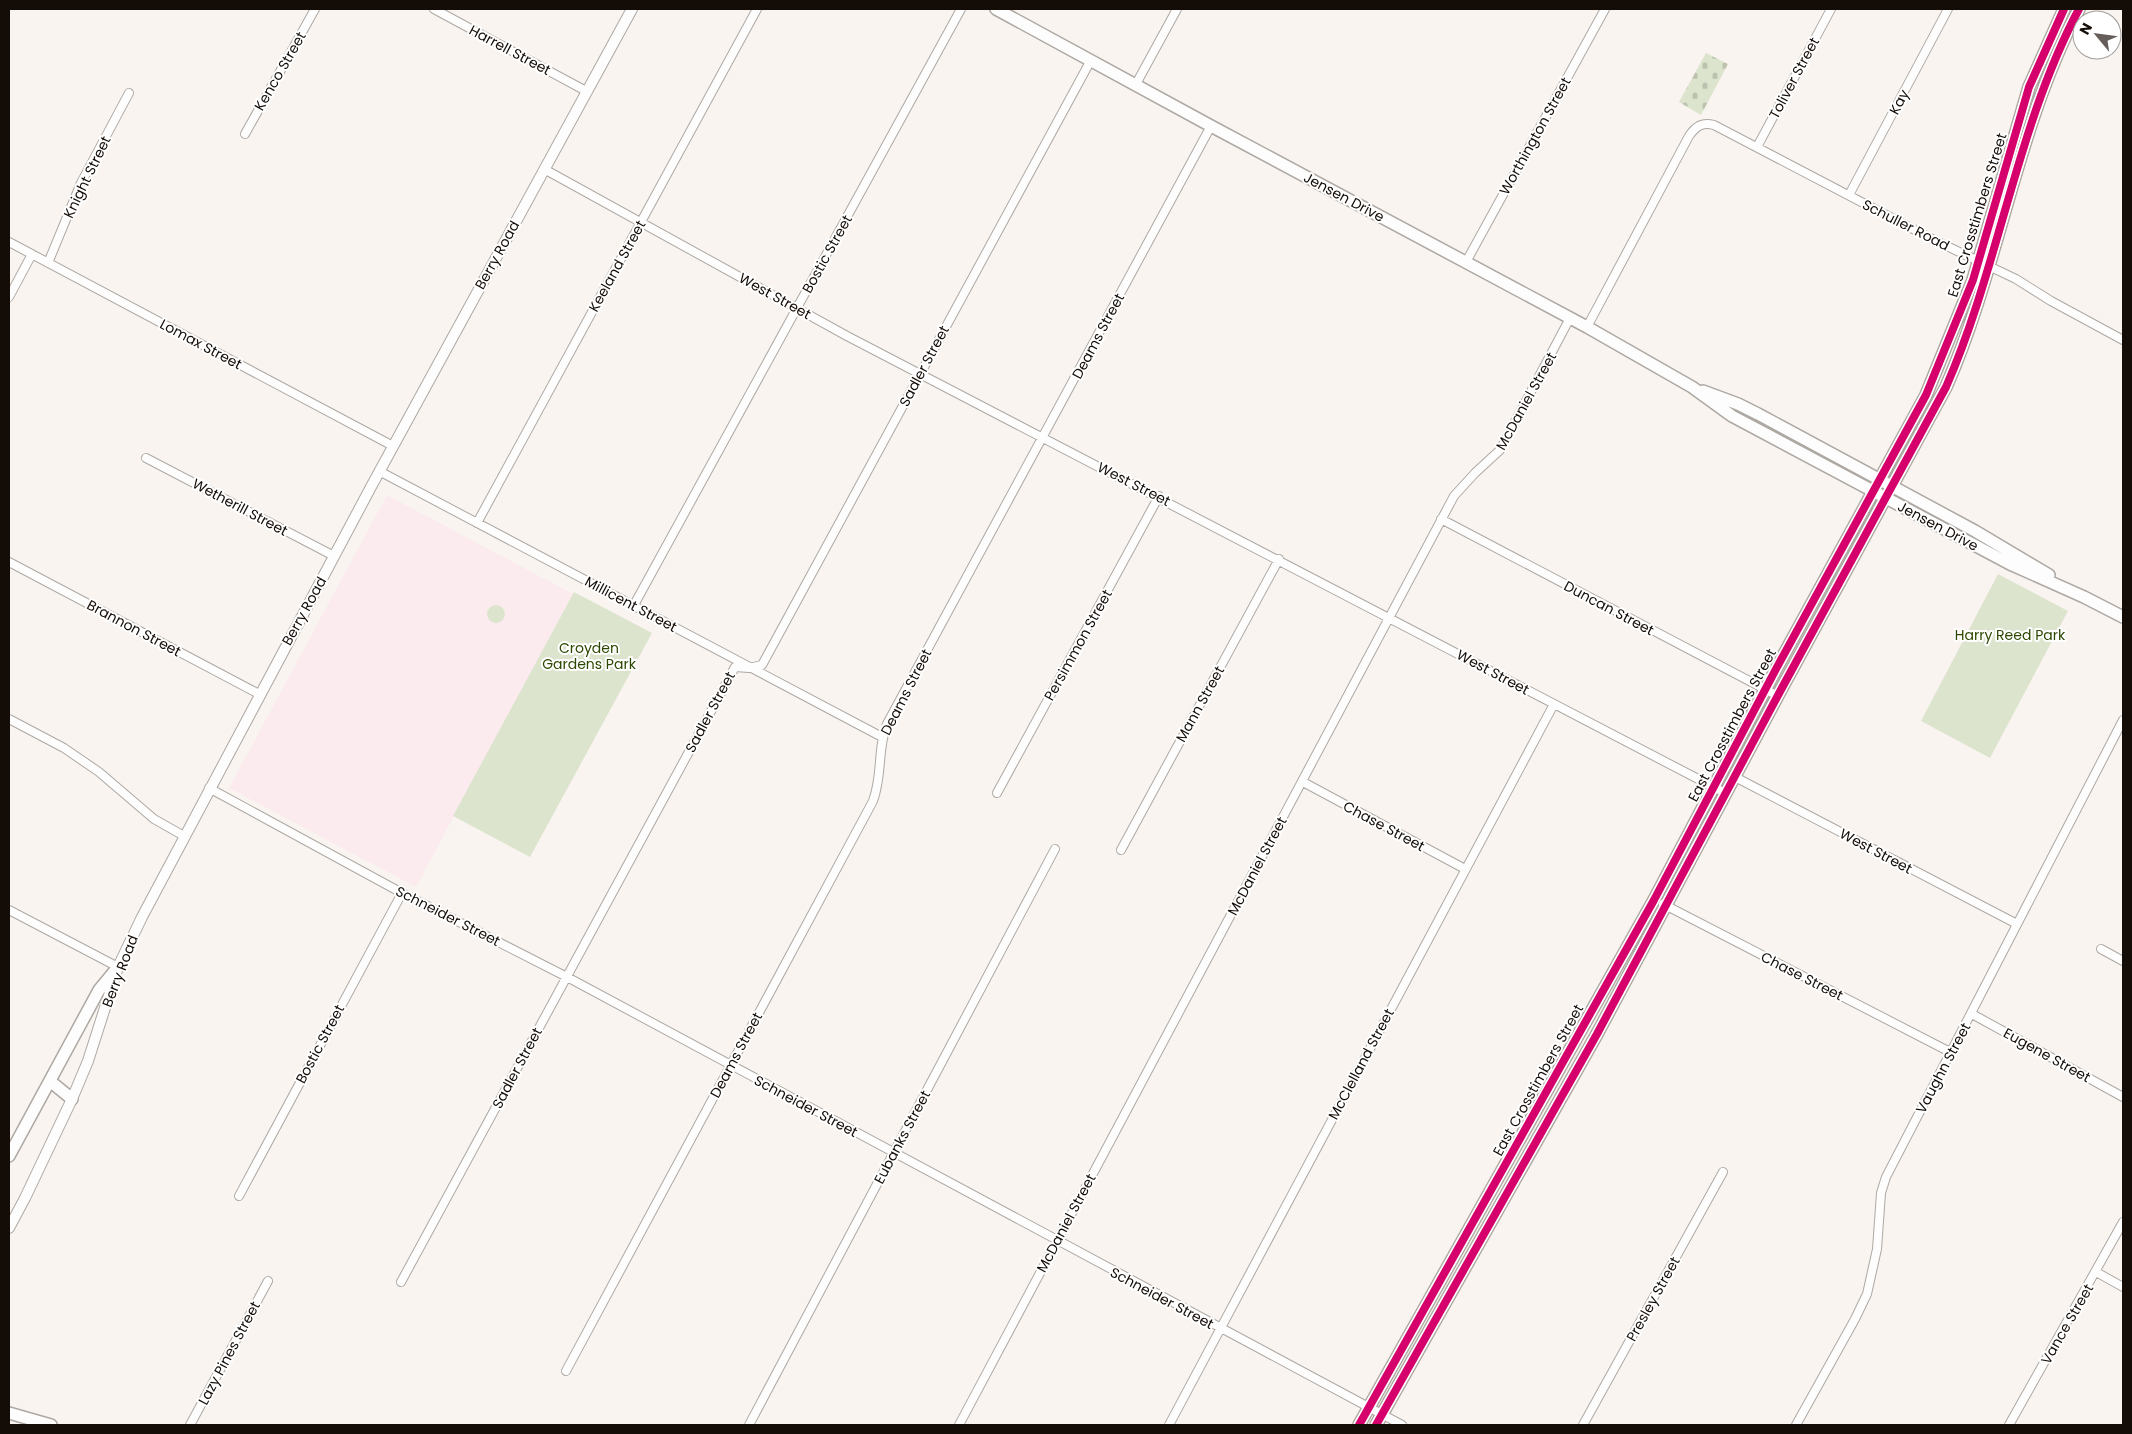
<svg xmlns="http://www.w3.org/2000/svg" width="2132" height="1434" viewBox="0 0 2132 1434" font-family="Poppins,sans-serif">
  <defs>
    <pattern id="cemetery-stones" width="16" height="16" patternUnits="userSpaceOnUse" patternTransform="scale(1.25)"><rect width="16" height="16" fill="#dce4ce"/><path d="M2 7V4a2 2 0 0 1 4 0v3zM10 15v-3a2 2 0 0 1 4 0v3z" fill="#bcc2af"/></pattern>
  </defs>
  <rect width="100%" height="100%" fill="#f9f4f0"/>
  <!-- education -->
  <path fill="#fbebee" d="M387,495L571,593L574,592L416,887L229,788Z"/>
  <!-- cemetery -->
  <path fill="url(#cemetery-stones)" d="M1706,53L1728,64L1701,115L1679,102Z"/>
  <!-- park -->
  <path fill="#dce4ce" d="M1998,574L2068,611L1990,758L1921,721Z
    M574,592L652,633L530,857L453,816Z
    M487 614a9 9 0 1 1 18 0a9 9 0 1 1-18 0Z"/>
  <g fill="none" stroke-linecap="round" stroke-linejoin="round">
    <defs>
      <path id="minor" d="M434,9L586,91
        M1136,84L1177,9
        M245,134L315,9
        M1757,147L1831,9
        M544,169L847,336L1727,794
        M1849,195L1948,9
        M9,242L393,446
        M1466,262L1605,9
        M48,263L81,183L129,93
        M9,297L32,254
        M1587,327L1689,136C1696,126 1702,122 1714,125L1932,239L2016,279L2051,301L2123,340
        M146,458L334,556
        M379,471L882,737
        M1441,519L1778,696
        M477,523L757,9
        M9,562L259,694
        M634,605L961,9
        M9,719L64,748L99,772L154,819L184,836
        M1735,777L2017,924
        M1303,782L1465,869
        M209,788L402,893L567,977L1402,1425
        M997,793L1159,496
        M1121,850L1279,559
        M1663,904L1950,1052
        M9,910L118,967
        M2101,949L2123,961
        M1972,1014L2123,1097
        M239,1196L402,893
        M2096,1272L2123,1287
        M401,1282L735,667L749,668L762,665L1091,60
        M566,1371L873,801C883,774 877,749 887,724L1211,126
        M190,1425L268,1281
        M749,1425L1055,849
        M959,1425L1454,496L1475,473L1500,450L1570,318
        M1169,1425L1554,704
        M1583,1425L1723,1172
        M1796,1425L1855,1319L1867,1294L1877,1249L1881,1193L1886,1177L2123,720
        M2009,1425L2123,1222"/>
      <path id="tertiary" d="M9,1228L25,1198L72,1099L88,1061L118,967L142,917L372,485L632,9"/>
      <path id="secondary" d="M996,9L1211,126L1587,327L1692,387L1732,416L2010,564L2084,597L2123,617
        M1703,391L1738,404L1758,414L1975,531L2049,575
        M50,1081L72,1099
        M9,1156L99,990L118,967
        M9,1413L51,1425
        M1359,1425L1654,900L1776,669L1926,395L1973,280L2029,87L2064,9
        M1376,1425L1597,1034L1783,686L1946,387C2000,264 2016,127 2079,9"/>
    </defs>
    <!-- minor casing -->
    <use href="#minor" stroke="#aea8a2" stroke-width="10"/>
    <!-- tertiary casing -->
    <use href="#tertiary" stroke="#aea8a2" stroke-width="12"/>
    <!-- secondary casing -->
    <use href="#secondary" stroke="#aea8a2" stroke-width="14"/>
    <!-- minor -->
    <use href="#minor" stroke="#fefdfd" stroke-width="8"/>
    <!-- tertiary -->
    <use href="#tertiary" stroke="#fefdfd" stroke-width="10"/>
    <!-- secondary -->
    <use href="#secondary" stroke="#fefdfd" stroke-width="11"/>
    <defs>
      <path id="cycleway" d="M1359,1425L1654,900L1776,669L1926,395L1973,280L2029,87L2064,9
        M1376,1425L1597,1034L1783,686L1946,387C2000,264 2016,127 2079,9"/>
    </defs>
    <!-- cycleway casing -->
    <use href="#cycleway" stroke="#fff" stroke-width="11"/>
    <!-- cycleway -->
    <use href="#cycleway" stroke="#d6006c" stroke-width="8"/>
  </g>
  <g text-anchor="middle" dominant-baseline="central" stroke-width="4" stroke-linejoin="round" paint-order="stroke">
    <!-- street labels -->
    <g font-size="14" fill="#140c07" stroke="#fff">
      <text transform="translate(510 50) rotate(28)">Harrell Street</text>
      <text transform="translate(280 71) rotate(-60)">Kenco Street</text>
      <text transform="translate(1794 78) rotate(-62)">Toliver Street</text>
      <text transform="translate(1899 102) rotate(-62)">Kay</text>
      <text transform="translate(1535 136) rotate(-61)">Worthington Street</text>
      <text transform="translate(87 177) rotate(-64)">Knight Street</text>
      <text transform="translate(1344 197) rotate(28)">Jensen Drive</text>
      <text transform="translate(1977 215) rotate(-73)">East Crosstimbers Street</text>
      <text transform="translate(1906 225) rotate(27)">Schuller Road</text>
      <text transform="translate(827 254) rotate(-61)">Bostic Street</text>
      <text transform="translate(497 255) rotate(-61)">Berry Road</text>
      <text transform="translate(617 266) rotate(-61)">Keeland Street</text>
      <text transform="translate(775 296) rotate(29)">West Street</text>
      <text transform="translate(1098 336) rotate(-62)">Deams Street</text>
      <text transform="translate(201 344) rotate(28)">Lomax Street</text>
      <text transform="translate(924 366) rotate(-62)">Sadler Street</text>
      <text transform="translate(1526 401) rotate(-61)">McDaniel Street</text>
      <text transform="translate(1134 484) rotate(27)">West Street</text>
      <text transform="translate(240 507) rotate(28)">Wetherill Street</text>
      <text transform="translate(1938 526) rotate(28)">Jensen Drive</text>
      <text transform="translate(631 604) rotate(28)">Millicent Street</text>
      <text transform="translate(1609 608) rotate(28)">Duncan Street</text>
      <text transform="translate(304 611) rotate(-61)">Berry Road</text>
      <text transform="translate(134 628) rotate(28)">Brannon Street</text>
      <text transform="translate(1078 645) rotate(-61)">Persimmon Street</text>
      <text transform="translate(1493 672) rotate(28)">West Street</text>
      <text transform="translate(906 692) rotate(-63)">Deams Street</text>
      <text transform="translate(1200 704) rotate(-61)">Mann Street</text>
      <text transform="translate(710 712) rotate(-62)">Sadler Street</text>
      <text transform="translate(1732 725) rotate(-62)">East Crosstimbers Street</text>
      <text transform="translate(1384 826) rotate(28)">Chase Street</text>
      <text transform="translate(1876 851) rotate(28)">West Street</text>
      <text transform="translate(1257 866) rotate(-62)">McDaniel Street</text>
      <text transform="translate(448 916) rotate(27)">Schneider Street</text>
      <text transform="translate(120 971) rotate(-69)">Berry Road</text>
      <text transform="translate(1802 976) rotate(27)">Chase Street</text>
      <text transform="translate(320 1044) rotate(-62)">Bostic Street</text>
      <text transform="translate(736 1055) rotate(-62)">Deams Street</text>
      <text transform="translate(2047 1055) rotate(29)">Eugene Street</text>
      <text transform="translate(1361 1064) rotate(-62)">McClelland Street</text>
      <text transform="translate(517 1068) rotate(-62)">Sadler Street</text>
      <text transform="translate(1943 1068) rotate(-62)">Vaughn Street</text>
      <text transform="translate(1538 1080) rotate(-61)">East Crosstimbers Street</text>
      <text transform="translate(806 1106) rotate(28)">Schneider Street</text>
      <text transform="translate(902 1137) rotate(-62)">Eubanks Street</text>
      <text transform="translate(1066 1223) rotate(-62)">McDaniel Street</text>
      <text transform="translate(1162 1298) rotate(28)">Schneider Street</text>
      <text transform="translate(1653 1299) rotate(-61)">Presley Street</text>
      <text transform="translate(2067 1324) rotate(-60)">Vance Street</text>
      <text transform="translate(229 1353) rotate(-62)">Lazy Pines Street</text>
    </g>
    <!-- park labels -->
    <g font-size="14" fill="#2c4800" stroke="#fff">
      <text x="2010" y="635">Harry Reed Park</text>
      <text x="589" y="648">Croyden<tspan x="589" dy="16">Gardens Park</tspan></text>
    </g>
  </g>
  <!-- border -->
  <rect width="2132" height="1434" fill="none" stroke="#140c07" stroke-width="20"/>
  <!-- north arrow -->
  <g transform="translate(2097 35) rotate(299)"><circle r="24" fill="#ffffff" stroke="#a19e9c"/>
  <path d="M0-4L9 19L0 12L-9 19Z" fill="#645d59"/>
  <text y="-8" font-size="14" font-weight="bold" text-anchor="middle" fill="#140c07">N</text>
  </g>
</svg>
